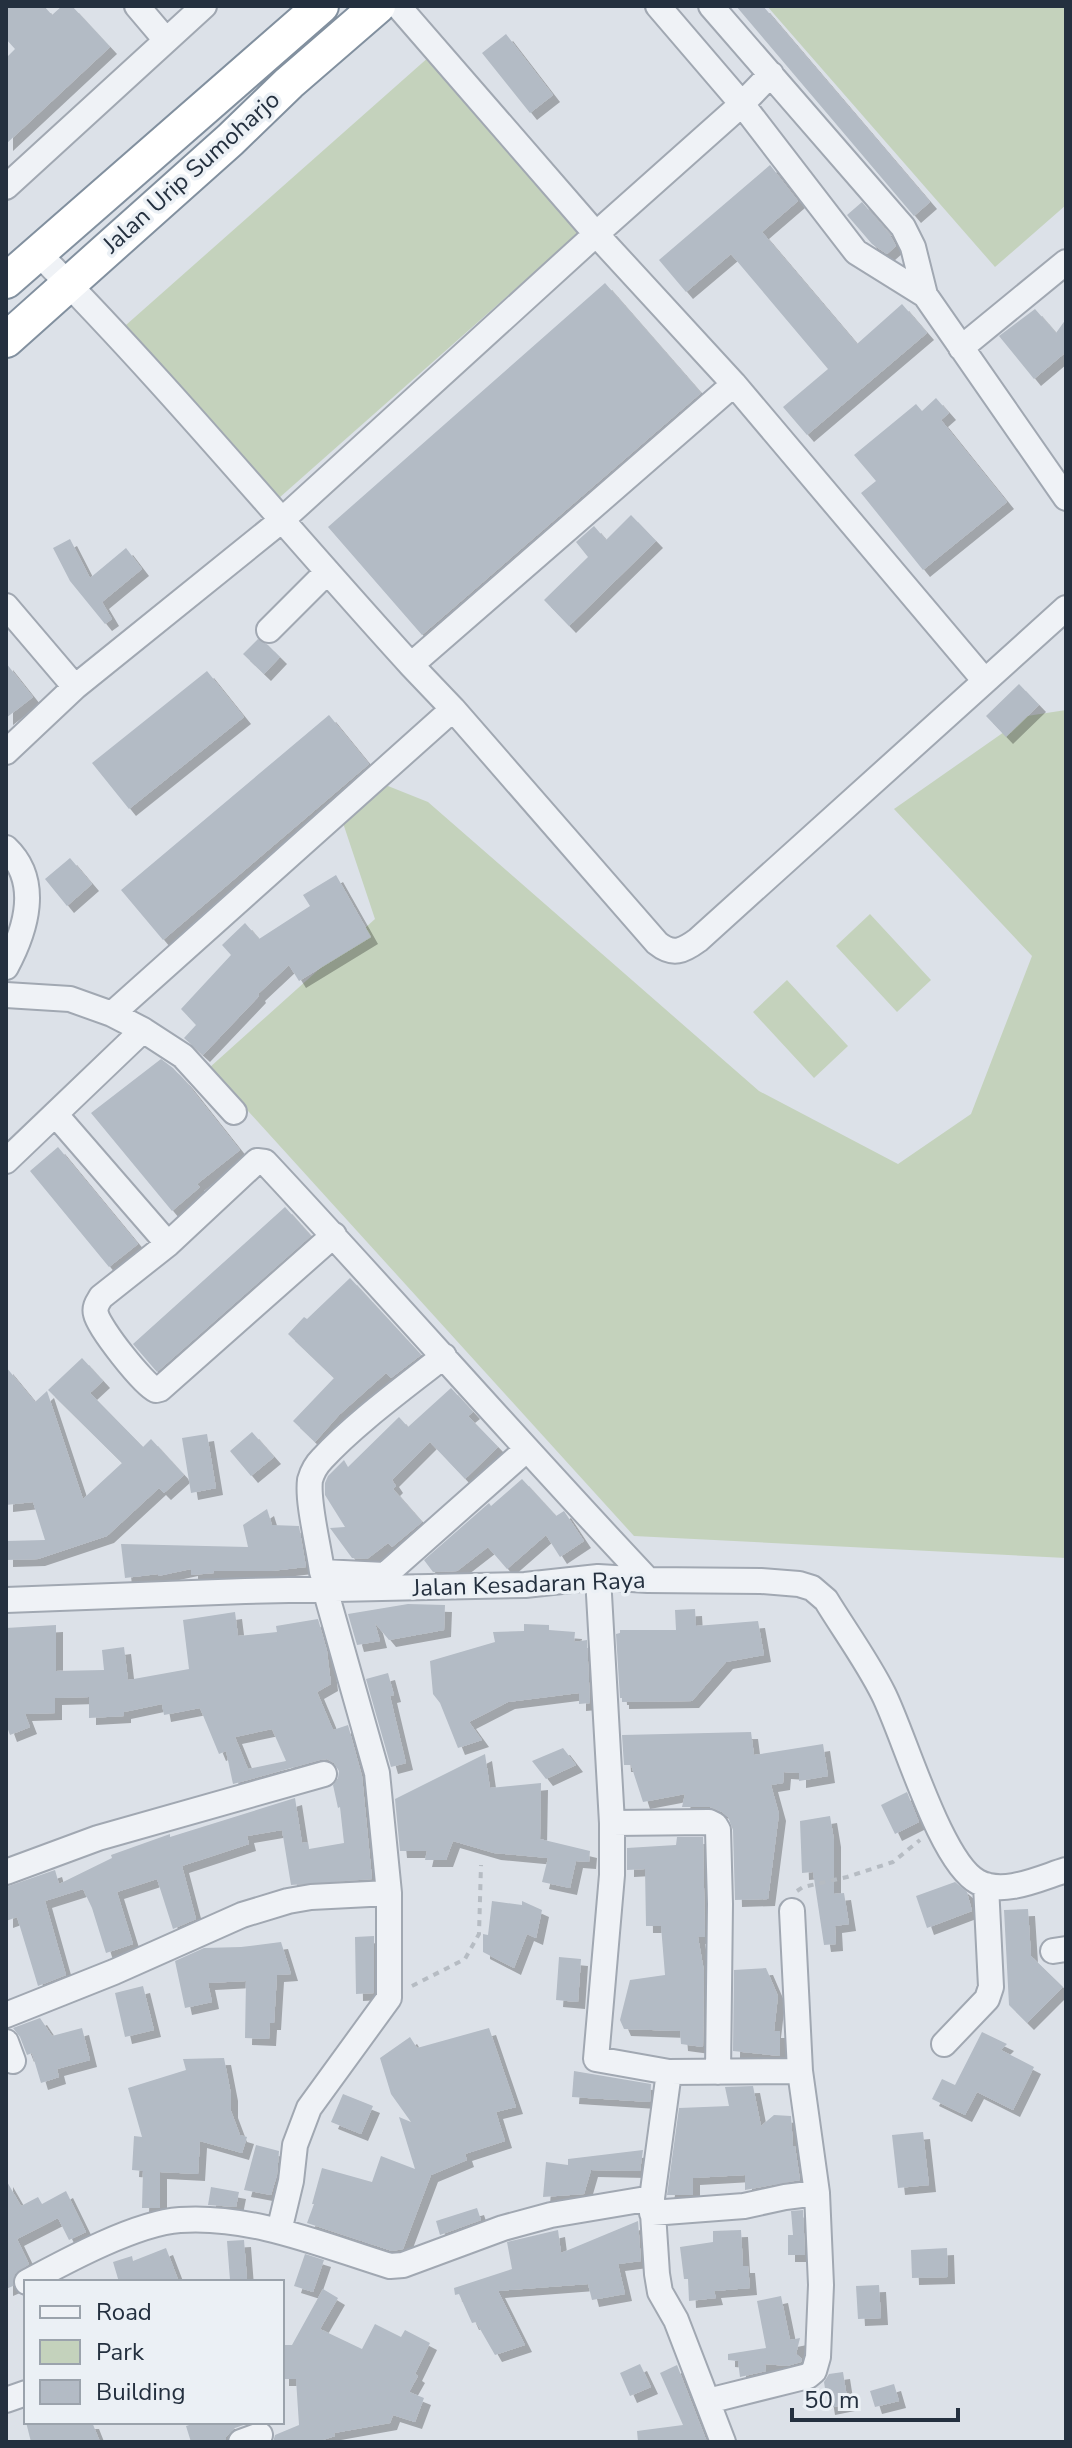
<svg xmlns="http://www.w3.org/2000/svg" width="1072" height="2448" viewBox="0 0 1072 2448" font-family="'Nunito Sans',sans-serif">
  <defs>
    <filter id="shadow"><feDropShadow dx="7" dy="7" stdDeviation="0" flood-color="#0004"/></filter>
  </defs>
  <rect width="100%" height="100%" fill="#dce1e8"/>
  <!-- green -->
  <path fill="#c4d2bc" d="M767,6H1066V205L995,267Z
    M430,56L582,230L279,498L126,325Z
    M1066,710V1558L634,1536L209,1068L375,919L342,820L383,784L428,802L759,1091L898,1164L971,1114L1032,956L894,809L1027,716Z
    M870,914L931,980L897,1012L836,946Z
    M787,980L848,1046L814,1078L753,1012Z"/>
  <!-- building -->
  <path fill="#b3bbc5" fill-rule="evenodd" filter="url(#shadow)" d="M6,6H44L52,15L62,6H72L110,47L6,144V58L15,49L6,39Z
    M736,6H763L930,202L914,216Z
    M506,34L553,95L530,113L482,53Z
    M770,165L798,201L762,232L857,344L902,304L927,333L807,435L783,407L828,369L731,254L686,292L659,260Z
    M862,202L890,235L896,246L887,254L872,244L847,215Z
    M605,283L701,393L422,635L328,527Z
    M1035,309L1056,333L1066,319V352L1034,379L999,336Z
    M936,398L949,413L941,420L1007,502L923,570L861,493L876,481L854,455L916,404L922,411Z
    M631,515L656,541L569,626L544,600L588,557L576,542L594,526L606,540Z
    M70,539L90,578L126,548L142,569L102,602L112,619L105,624L70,581L53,548Z
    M258,639L268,645L280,657L264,674L243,654Z
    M6,663L33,697L6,718Z
    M207,671L244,717L129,809L92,763Z
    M1019,684L1039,705L1006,737L986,716Z
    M329,715L369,764L163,940L121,890Z
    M70,858L92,884L67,906L45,879Z
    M336,875L371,937L299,981L289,965L258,994L259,996L203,1055L184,1038L196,1025L181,1009L231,955L222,945L245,923L259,939L310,906L303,895Z
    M161,1059L173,1068L186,1082L240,1150L197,1184L200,1187L172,1211L91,1113Z
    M58,1147L138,1244L109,1267L30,1171Z
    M285,1207L311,1236L157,1372L133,1344Z
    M350,1278L421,1355L391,1378L386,1373L339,1415L315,1442L293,1421L334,1378L288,1334L304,1317L307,1319Z
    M82,1358L103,1381L90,1393L143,1447L151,1439L184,1475L164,1493L159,1488L107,1536L38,1559L6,1560V1541L45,1540L33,1502L6,1505V1367L35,1402L47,1391L83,1499L122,1463L48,1390Z
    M451,1388L473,1412L468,1416L498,1447L465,1479L430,1442L392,1480L396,1486L393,1489L422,1522L392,1547L388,1543L367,1559L352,1558L330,1528L345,1527L325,1495V1483L328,1476L344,1460L348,1467L399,1417L408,1427Z
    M252,1432L274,1457L251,1476L230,1451Z
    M207,1434L216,1488L191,1493L182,1438Z
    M522,1479L556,1516L564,1511L584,1541L560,1557L546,1535L507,1569L488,1547L457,1571L433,1572L424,1560L489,1503L491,1506Z
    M267,1509L272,1525L299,1526L306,1567L271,1571H213L214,1573L191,1575V1569L158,1576V1574L125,1578L121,1544L248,1547L243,1525Z
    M408,1604L445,1605L444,1630L389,1640L375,1623L380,1641L357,1645L348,1614Z
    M695,1609L696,1626L758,1621L764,1655L726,1662L692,1701L622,1702V1698H620L616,1634L620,1633V1630H676L675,1610Z
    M235,1612L238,1636L277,1632L276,1626L318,1619L327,1651L331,1684L317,1692L333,1730L348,1725L362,1776L372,1879L291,1885L282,1830L247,1836L249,1844L182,1866L196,1919L173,1929L157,1879L117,1892L133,1944L106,1953L92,1908L83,1889L45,1901L66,1975L38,1986L17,1917L6,1921V1887L55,1870L59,1884L112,1858L111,1855L170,1834V1837L295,1798L302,1843L308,1842L309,1849L344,1843L340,1807L338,1808L333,1785L338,1778L339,1771L334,1763L327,1759L320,1760L233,1784L226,1751L219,1754L200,1708L164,1715L162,1704L124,1712V1716L89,1718V1697L55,1698V1713L25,1714L30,1727L10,1735L6,1724V1628L56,1625V1671L104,1670L102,1650L124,1647L128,1680L189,1669L183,1620ZM272,1729L286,1761L248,1769L235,1737Z
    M524,1624L549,1625V1630L575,1632L574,1642L587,1640L590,1703L579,1704V1693L508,1702L469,1722L482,1740L458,1748L440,1703L433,1694L430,1661L495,1642L493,1632L524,1631Z
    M388,1673L394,1695L390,1696L406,1763L391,1767L366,1679Z
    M751,1732L754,1755L823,1744L828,1776L799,1781V1773L784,1772L783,1783L771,1785L779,1814L768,1899L735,1900L733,1830L728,1817L722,1812L710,1807H682L685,1794L643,1802L631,1765H624L622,1735Z
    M563,1748L576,1765L546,1779L532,1761Z
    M485,1754L490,1788L541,1783L540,1839L590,1851L589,1862L576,1861L570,1888L542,1882L548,1858L494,1853L453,1841L446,1860H425L427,1851H400L395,1799Z
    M907,1792L919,1822L895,1834L881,1805Z
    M830,1816L834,1840V1894L844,1893L849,1924L835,1926L836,1944L824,1945L813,1872L802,1873L800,1821Z
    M677,1837H703L705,1937H698L704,1971L703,2047L681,2044L680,2031L624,2029L620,2020L630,1980L665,1975L661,1926H646L645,1869L627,1870V1848L676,1845Z
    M955,1882L967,1892L972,1911L927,1928L916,1896Z
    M492,1901L522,1905V1901L542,1910L536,1938L527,1934L514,1968L483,1952V1934L488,1935Z
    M1028,1909L1031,1956L1063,1987L1027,2023L1009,2005L1004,1910Z
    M374,1936V1993L356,1994L355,1937Z
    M281,1942L291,1974L277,1975L274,2023H270L269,2039L245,2038L246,1981L208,1983L212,2002L185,2008L175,1961L204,1948L241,1947Z
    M559,1957L581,1959L578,2002L556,2000Z
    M766,1968L778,1996L774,2031H780V2056L733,2051L734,1970Z
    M143,1986L154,2030L125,2037L115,1993Z
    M40,2018L52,2036L82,2028L90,2060L57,2069L59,2077L41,2083L32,2053L27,2055L20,2037L13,2028Z
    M489,2028L516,2107L496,2112L505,2141L465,2154L467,2160L431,2175L403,2249L392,2251L307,2223L314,2204H312L322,2168L372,2182L381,2156L415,2169L399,2117L411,2122L391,2094L380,2058L410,2037L417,2048Z
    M982,2032L1007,2044L1001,2050L1034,2067L1013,2110L977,2092L965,2115L932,2099L942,2079L955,2085Z
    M224,2058L231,2094V2111L240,2135L247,2137L242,2153L200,2141L198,2174L160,2172V2208H142L143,2171L132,2170L134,2136L142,2137L128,2088L186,2070L183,2059Z
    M574,2071L651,2084L650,2102L572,2097Z
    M753,2086L761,2126L774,2115L791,2116L793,2146H795L800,2180L745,2190V2175L693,2178V2195H667L679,2108L729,2106L725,2087Z
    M343,2094L373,2106L361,2134L331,2122Z
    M923,2132L929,2185L898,2188L892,2135Z
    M256,2145L279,2151L277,2175L271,2195L244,2190Z
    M643,2150L640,2171L591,2170L584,2194L543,2197L546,2162L568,2165V2159Z
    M6,2180L21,2206L38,2197L42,2204L66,2191L86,2232L69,2240L58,2218L17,2239L29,2264L15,2274L13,2286L6,2289Z
    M211,2187L239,2192L236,2207L208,2205Z
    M477,2208L481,2220L440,2235L436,2221Z
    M803,2210L805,2255H788V2235H793L791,2211Z
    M638,2221L641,2261L618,2264L625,2294L592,2300L588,2284L498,2291L525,2345L495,2355L476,2322L472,2323L459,2294L455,2295L454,2288L512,2269L507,2242L558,2230L561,2253Z
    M741,2230L743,2266H748L750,2288L714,2291L716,2298L689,2301L688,2279H684L680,2247L713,2242V2231Z
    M244,2240L247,2279L230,2280L227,2241Z
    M166,2248L179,2282H119L113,2262L132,2256L133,2261Z
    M947,2248L948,2277L912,2278L911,2250Z
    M305,2254L324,2260L313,2292L294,2286Z
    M879,2285L881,2318L858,2319L856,2286Z
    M323,2289L338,2298L320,2329L362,2349L375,2324L401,2337L405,2330L430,2343L415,2374L418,2376L409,2392L424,2398L415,2422L393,2415L390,2423L334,2433L335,2436L317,2442H273L275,2435L299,2425L296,2379H282V2345H292Z
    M781,2296L790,2340L800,2338L796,2354L802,2359L801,2362L787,2366L765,2364L766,2371L740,2377L738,2361L728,2360V2354L766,2348L757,2301Z
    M640,2364L651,2387L630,2396L620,2373Z
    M677,2365L707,2442H638L637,2431L683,2425L660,2373Z
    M843,2372L848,2404L828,2408L824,2382L829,2374Z
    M894,2384L899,2401L875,2407L870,2391Z
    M26,2422H92L100,2442H31Z
    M199,2422H252L235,2428L226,2437V2440L216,2442H191L186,2426Z"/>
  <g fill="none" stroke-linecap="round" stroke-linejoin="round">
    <defs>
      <path id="minor" d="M137,6L165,39
        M658,6L742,104L856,252L925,295
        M711,6L903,227L913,247L925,295L1066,498
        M6,187L204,6
        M37,252C168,384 286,528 411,665
        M961,348L1066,262
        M734,384L985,681
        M6,606L75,687
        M269,630L326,573
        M453,709L657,943C673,956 683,951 698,940L1066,608
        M6,752L75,687L282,520L596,234L398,6
        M6,848C41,881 26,930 6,967
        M6,995L70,999L112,1014L143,1030L6,1161
        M112,1014L453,709L411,665L734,384L596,234L742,104L771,74
        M143,1030L183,1056L234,1112
        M56,1115L168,1244L257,1161L265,1162C394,1300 518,1442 648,1580
        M168,1244L101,1297C98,1302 94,1307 96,1314C99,1328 143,1384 156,1390L160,1389L334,1235
        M444,1356C405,1387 355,1423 322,1459C317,1464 312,1473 310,1480C307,1503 319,1547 322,1572L385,1575L526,1450
        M598,1577L612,1823V1875L596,2059L669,2072L800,2071
        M6,1600L245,1591L525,1585L598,1577L648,1580L761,1581L799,1584L812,1588L826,1600C845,1631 867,1661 883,1693C904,1734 940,1862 978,1882C1004,1896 1040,1878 1066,1870
        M612,1823L709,1822L715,1825L718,1830L720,1904L718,2072
        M6,1872L98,1838L324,1774
        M1053,1951L1066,1949
        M6,2015L114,1972L242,1915L288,1901L311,1897L389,1893
        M6,2042L13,2061
        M944,2044L987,1999L991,1987L986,1885
        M669,2072L652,2198L657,2274L660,2292L676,2320L723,2442
        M652,2213L744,2206L785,2197L817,2193
        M279,2231L291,2181L295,2145L309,2108L389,1998V1893L377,1773L325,1589
        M27,2282C66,2261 136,2223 180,2220C252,2215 322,2245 390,2266L403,2265L503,2228L551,2215L652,2198
        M6,2400L26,2393
        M708,2401L808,2376L814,2371L818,2357L821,2285L817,2193L800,2071L792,1911
        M241,2442L260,2435"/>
      <path id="highway" d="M6,281L321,6
        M6,340L230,140L289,83L378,6"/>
    </defs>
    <!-- minor casing -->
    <use href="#minor" stroke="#a1a8b2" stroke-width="28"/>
    <!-- highway casing -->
    <use href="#highway" stroke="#82909f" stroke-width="38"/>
    <!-- path -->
    <path stroke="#b6bcc3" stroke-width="4" stroke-dasharray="6 6" stroke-linecap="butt" d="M797,1891L803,1887L847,1877L893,1862L920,1840
      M412,1986L465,1959L479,1934L481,1865"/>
    <!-- minor -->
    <use href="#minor" stroke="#eff2f6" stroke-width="24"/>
    <!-- highway -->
    <use href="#highway" stroke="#fff" stroke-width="34"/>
  </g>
  <g text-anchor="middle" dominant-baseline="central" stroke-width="7" stroke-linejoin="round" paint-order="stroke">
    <!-- street labels -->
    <g font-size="24" fill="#24303f" stroke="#ebf0f5">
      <text transform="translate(191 172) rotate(-42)">Jalan Urip Sumoharjo</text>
      <text transform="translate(529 1584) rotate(-2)">Jalan Kesadaran Raya</text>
    </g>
  </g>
  <!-- border -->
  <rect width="1072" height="2448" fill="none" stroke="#24303f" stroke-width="16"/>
  <!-- legend -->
  <rect x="24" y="2280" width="260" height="144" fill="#ebf0f5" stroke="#9ba3ac" stroke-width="2"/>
  <rect x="40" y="2306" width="40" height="12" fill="#eff2f6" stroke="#9ba3ac" stroke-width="2"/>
  <text x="96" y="2320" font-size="24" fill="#24303f">Road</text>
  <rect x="40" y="2340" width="40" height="24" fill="#c4d2bc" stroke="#9ba3ac" stroke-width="2"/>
  <text x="96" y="2360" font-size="24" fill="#24303f">Park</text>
  <rect x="40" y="2380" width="40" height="24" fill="#b3bbc5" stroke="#9ba3ac" stroke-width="2"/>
  <text x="96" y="2400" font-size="24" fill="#24303f">Building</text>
  <!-- scale -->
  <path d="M792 2408v12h166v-12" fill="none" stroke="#24303f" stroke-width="4"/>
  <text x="804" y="2408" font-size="24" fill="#24303f" stroke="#ebf0f5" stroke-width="6" paint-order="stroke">50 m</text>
</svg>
